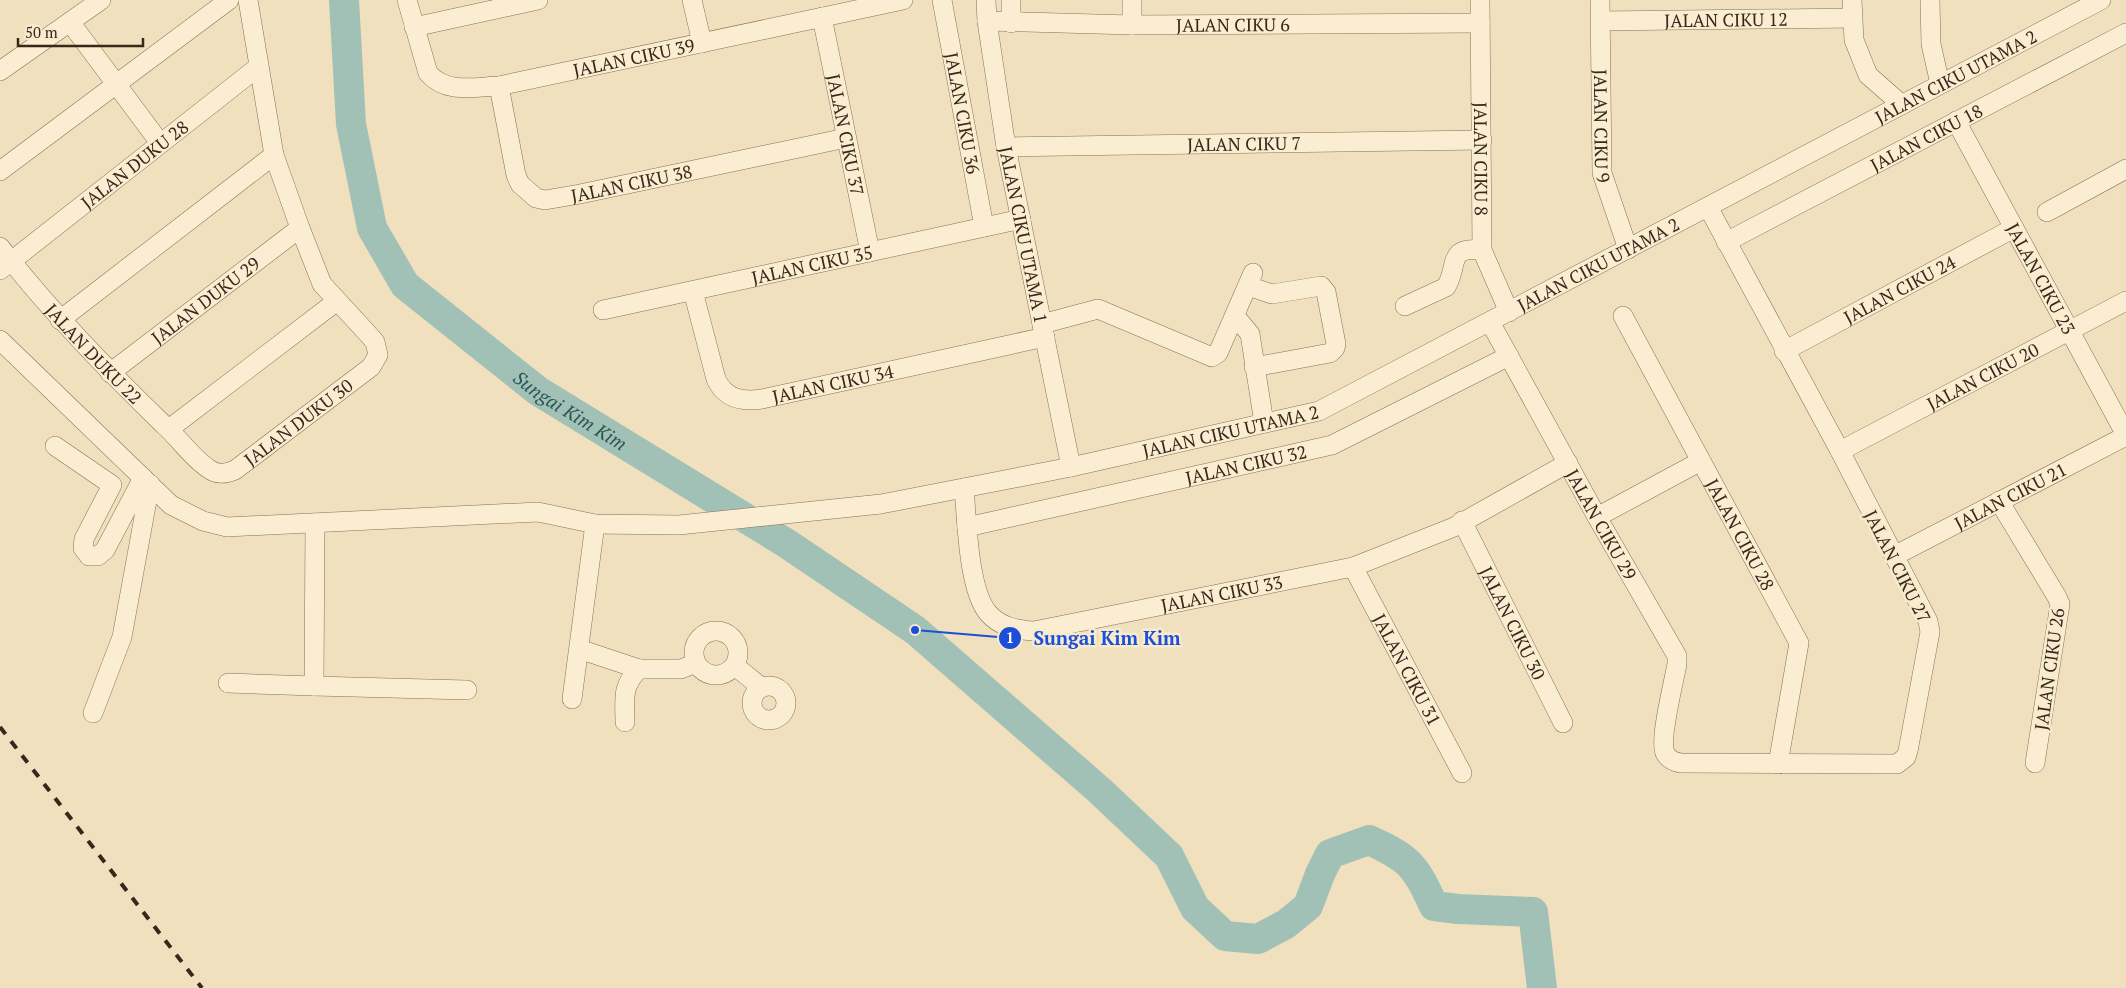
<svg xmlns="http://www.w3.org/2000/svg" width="2126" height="988" viewBox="0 0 2126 988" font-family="'PT Serif',serif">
  <rect width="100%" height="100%" fill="#f0e0bd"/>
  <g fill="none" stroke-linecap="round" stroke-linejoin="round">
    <!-- river -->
    <path stroke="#a1c1b7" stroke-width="30" id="s1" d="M344,0L351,124L372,228L405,285L538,391L786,543L915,630L1099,790L1169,856L1195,908L1225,936L1258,939L1286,924L1308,906L1320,874L1330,854L1369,840C1411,859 1415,866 1434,906L1458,909L1533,912L1542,988"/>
    <defs>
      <g id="minor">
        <path id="s2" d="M407,0L428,73C446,94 474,87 499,86L903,0"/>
        <path d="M692,0L702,43"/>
        <path id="s3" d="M942,0L984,227"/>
        <path id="s4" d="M986,0L987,21L1006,147L1071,467"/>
        <path id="s5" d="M1480,0L1482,250L1509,312"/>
        <path id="s6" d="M1600,0L1602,173L1628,249"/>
        <path d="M1852,0L1854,40L1868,75L1902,105"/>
        <path d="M1930,0L1931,44L1940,84"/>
        <path id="s7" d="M822,17L870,252"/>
        <path id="s8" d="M987,21L1132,25L1480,23"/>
        <path id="s9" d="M1601,21L1852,18"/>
        <path d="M70,22L160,143"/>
        <path d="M1011,23V0"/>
        <path d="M1132,25V0"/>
        <path d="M414,27L538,0"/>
        <path d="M0,71L101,0"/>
        <path id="s10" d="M499,86L516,175L520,184L536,198L545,200L580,194L846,138"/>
        <path id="s11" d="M1956,121L2126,435"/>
        <path id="s12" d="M1006,147L1482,140"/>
        <path d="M0,171L229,0"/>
        <path d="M2047,212L2126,169"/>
        <path id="s13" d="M1726,242L2126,33"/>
        <path id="s14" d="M0,247C50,311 105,368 163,424C179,438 192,458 209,469C217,475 226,474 235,470L371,367L378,355L375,342L368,334L322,284L300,228L274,155L248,0"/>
        <path id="s15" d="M0,270L258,67"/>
        <path d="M1248,286L1272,294L1321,286L1326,292L1336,344L1335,348L1330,353L1254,367"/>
        <path id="s16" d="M693,291L716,379C725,399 742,402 762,399L1045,337"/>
        <path d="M1405,306L1446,287C1459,266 1446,246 1482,250"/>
        <path id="s17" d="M603,310L1021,219"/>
        <path d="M1235,316L1250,334L1264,423"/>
        <path id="s18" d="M1623,316L1799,643L1778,764"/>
        <path d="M60,320L274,155"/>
        <path id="s19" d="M1490,322L1597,517L1677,656V664C1674,681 1659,740 1665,753C1669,760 1674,762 1681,763L1897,764L1906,757L1908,751L1930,632L1928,621L1840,451L1708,207"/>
        <path d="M1042,324L1098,309L1212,357L1218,353L1253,273"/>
        <path id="s20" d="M0,340L171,505L203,521L227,527L538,512L595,524L679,525L881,504L1071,467L1319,411L2101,0"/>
        <path id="s21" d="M1784,351L2014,228"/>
        <path id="s22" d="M110,373L300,228"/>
        <path d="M169,429L337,301"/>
        <path d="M55,446L112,485L84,539L83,548L89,556H98L105,550L143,478"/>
        <path id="s23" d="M1840,451L2126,301"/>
        <path id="s24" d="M964,488C967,520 968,589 988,613C1000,627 1017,630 1034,631L1353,567L1454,527L1568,463"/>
        <path d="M1999,501L2057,597L2060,604L2035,763"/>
        <path d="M1597,517L1701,461"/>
        <path id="s25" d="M1462,521L1563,723"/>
        <path id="s26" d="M967,527L1332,445L1509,356"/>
        <path id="s27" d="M1894,556L2126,436"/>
        <path id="s28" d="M1353,567L1462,773"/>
        <circle cx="716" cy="653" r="22"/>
        <path d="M579,649L639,669C621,687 625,699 625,722"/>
        <path d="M735,666L761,687"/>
        <path d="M639,669H681L696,663"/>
        <path d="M228,683L314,686L315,523"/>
        <circle cx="769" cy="703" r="17"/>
        <path d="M314,686L467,690"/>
        <path d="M572,699L595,524"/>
        <path d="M93,713L122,637L150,484"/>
      </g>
    </defs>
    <!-- minor casing -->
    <use href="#minor" stroke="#887056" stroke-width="20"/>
    <!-- minor -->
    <use href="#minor" stroke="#faedd1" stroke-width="19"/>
    <!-- rail -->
    <path stroke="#37281b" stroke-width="4" stroke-dasharray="9 9" stroke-linecap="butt" d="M0,727L202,988"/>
  </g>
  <g text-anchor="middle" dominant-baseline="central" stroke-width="5" stroke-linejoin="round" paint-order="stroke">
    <!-- street labels -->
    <g font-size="18" fill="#37281b" stroke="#f7eacd">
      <text stroke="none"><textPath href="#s9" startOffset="125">JALAN CIKU 12</textPath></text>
      <text stroke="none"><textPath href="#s8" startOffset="246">JALAN CIKU 6</textPath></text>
      <text stroke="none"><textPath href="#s2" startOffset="289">JALAN CIKU 39</textPath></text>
      <text stroke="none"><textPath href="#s20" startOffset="2122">JALAN CIKU UTAMA 2</textPath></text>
      <text stroke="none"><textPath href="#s3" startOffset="115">JALAN CIKU 36</textPath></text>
      <text stroke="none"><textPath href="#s6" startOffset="126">JALAN CIKU 9</textPath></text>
      <text stroke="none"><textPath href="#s7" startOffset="120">JALAN CIKU 37</textPath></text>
      <text stroke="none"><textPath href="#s13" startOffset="226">JALAN CIKU 18</textPath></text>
      <text stroke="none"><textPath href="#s12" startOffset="238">JALAN CIKU 7</textPath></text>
      <text stroke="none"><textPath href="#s5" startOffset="159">JALAN CIKU 8</textPath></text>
      <text stroke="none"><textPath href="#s15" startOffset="171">JALAN DUKU 28</textPath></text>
      <text stroke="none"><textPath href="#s10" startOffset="219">JALAN CIKU 38</textPath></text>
      <text stroke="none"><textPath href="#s4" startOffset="238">JALAN CIKU UTAMA 1</textPath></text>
      <text stroke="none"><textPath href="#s17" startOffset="214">JALAN CIKU 35</textPath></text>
      <text stroke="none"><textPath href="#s20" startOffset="1718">JALAN CIKU UTAMA 2</textPath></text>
      <text stroke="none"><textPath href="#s11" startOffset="179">JALAN CIKU 23</textPath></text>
      <text stroke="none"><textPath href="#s21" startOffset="131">JALAN CIKU 24</textPath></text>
      <text stroke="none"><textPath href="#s22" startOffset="120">JALAN DUKU 29</textPath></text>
      <text stroke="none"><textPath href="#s14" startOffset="142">JALAN DUKU 22</textPath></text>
      <text stroke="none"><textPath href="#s23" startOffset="161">JALAN CIKU 20</textPath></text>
      <text stroke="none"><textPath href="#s16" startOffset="218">JALAN CIKU 34</textPath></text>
      <text stroke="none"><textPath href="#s14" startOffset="412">JALAN DUKU 30</textPath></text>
      <text stroke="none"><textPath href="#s20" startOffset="1312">JALAN CIKU UTAMA 2</textPath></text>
      <text stroke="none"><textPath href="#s26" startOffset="286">JALAN CIKU 32</textPath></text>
      <text stroke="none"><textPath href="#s27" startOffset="131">JALAN CIKU 21</textPath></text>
      <text stroke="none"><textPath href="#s19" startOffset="231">JALAN CIKU 29</textPath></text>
      <text stroke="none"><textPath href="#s18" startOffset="248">JALAN CIKU 28</textPath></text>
      <text transform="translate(1898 566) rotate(63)">JALAN CIKU 27</text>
      <text stroke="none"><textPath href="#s24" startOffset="371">JALAN CIKU 33</textPath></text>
      <text stroke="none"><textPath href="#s25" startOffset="114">JALAN CIKU 30</textPath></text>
      <text transform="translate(2049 669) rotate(-82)">JALAN CIKU 26</text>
      <text stroke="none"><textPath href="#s28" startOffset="116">JALAN CIKU 31</textPath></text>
    </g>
    <!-- water labels -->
    <g font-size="19" font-style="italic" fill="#2a5754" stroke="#f7eacd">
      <text stroke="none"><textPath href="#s1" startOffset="504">Sungai Kim Kim</textPath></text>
    </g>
  </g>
  <!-- callouts -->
  <path fill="none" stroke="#1d4ed8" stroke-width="2" d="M915 630L1010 638"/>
  <g fill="#1d4ed8" stroke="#f7eacd" stroke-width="2">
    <circle cx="915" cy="630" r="5"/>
    <circle cx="1010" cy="638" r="12"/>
  </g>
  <g font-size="15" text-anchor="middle" font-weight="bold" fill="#fff">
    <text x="1010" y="643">1</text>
  </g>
  <g font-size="19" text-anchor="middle" font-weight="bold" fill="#1d4ed8" stroke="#f7eacd" stroke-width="5" stroke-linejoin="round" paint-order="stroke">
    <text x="1107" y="645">Sungai Kim Kim</text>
  </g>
  <!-- scale -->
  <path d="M18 38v8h125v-8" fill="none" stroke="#37281b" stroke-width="2.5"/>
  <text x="25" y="38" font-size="15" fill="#37281b" stroke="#f7eacd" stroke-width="4" paint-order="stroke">50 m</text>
</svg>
